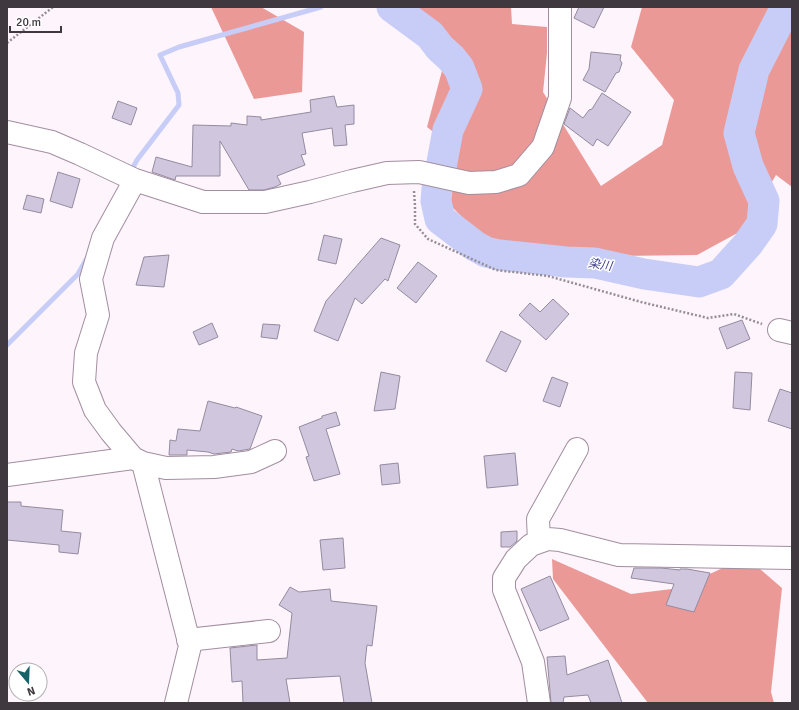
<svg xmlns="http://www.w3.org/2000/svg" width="799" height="710" viewBox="0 0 799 710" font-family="Signika,'Noto Sans JP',sans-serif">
  <rect width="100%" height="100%" fill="#fdf4fc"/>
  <!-- forest -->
  <path fill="#eb9997" d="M211,7H261L304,32L302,92L254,99Z
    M411,7H511L512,24L547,27V53L543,92L601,186L662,145L674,100L631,47L642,7H792V187L776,175L743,230L697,255L617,256L494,241L470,225L448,203L446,142L427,127L443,67Z
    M746,557L782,588L771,692L774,703H648L553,579L552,559L631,594L680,588Z"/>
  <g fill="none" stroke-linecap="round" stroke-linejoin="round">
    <!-- stream -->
    <path stroke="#c7cdf7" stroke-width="5" d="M130,173L137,160L179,105L178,93L160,55L179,47L321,7
      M7,345L78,274L87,258"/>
    <!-- river -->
    <path stroke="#c7cdf7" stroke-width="31" d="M392,7L430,35L440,48L451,58L459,68L467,89L448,130L437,189L436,201L440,219L475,246L486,252L499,255L566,262L595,263L644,274L699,282L721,274L748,244L762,224L764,201L748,166L739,133L754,70L786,7"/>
  </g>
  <!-- building -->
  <path fill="#d0c7de" stroke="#948ba0" d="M579,7H604L594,28L574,18Z
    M591,52L621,55L620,60L622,63L619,72L616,73L605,92L583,80L589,69Z
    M602,93L631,112L608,146L597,139L593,146L564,124L570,108L583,118L589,110L592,109Z
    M334,96L337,107L354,105V124L345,125L347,145L334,146L332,128L302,133L306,154L301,155L305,165L277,176L281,184L275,187L264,190H249L220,141V176H176L175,180L152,172L156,157L192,167L193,125L231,126V123L247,125V116L261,117V120L311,112L310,100Z
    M118,101L137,108L131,125L112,118Z
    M58,172L80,179L72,208L50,201Z
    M27,195L44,199L41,213L23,209Z
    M324,235L342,239L336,264L318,260Z
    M381,238L400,245L388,281L385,279L362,304L355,298L338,341L314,331L326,301Z
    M169,255L164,287L136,285L144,257Z
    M418,262L437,276L416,303L397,288Z
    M553,299L569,314L546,340L519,315L530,303L540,312Z
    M742,320L750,339L727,349L719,328Z
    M212,323L218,337L199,345L193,332Z
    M263,324L280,325L277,339L261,337Z
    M501,331L521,341L506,372L486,361Z
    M381,372L400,376L395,409L374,411Z
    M735,372L752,373L750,410L733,408Z
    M552,377L568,383L560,407L543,401Z
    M780,389L792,393V429L768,421Z
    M208,401L235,408L236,407L262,416L250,449L238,451L232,449L231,452L214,454L208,452L187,450V455H169L170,440L176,441L178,429L200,431Z
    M336,412L340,425L326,429L340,474L314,481L306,457L309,456L299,427L322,418V416Z
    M515,453L518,485L487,488L484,456Z
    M398,463L400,483L382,485L380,465Z
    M7,502H21V506L63,510L61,531L81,533L78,554L59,552V545L7,540Z
    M517,531V541L510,547H501V532Z
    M343,538L345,568L323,570L320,540Z
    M634,568H661L680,570V569H687L710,573L694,612L666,605L674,584L631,578Z
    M550,576L569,619L540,631L521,589Z
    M290,587L299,592L330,589L331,601L377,606L372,646L367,645L365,663L372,703H344L340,676L286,679L290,703H243L242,681L232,682L230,648L257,645V660L287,658L292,613L279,605Z
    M565,656L567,675L608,660L622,703H591L588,695L564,697L563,703H551L547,657Z"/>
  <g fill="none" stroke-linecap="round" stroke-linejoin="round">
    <defs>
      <path id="minor" d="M7,132L52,142L80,154L135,180L203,202H265L310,192L352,181L387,173L419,172L469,183L496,182L519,175L543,147L560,98V7
        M779,330L792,333
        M133,458L111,432L95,410L84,382L86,353L98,315L91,279L103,238L135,180
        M143,463L166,468L214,467L251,462L275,451
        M7,475L133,458L143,463L190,646L176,703
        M539,542L538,519L577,449
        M188,640L269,631
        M539,703L533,662L504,590V578L516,559L531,545L548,539L560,540L619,555L792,558"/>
    </defs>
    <!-- minor casing -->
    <use href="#minor" stroke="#a28e9f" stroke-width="24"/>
    <!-- path -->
    <path stroke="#968e95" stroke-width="2.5" stroke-dasharray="2 2" stroke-linecap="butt" d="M7,43L53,7
      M414,191L415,206V224L428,239L496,270L548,276L641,302L708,318L734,314L762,324"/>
    <!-- minor -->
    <use href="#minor" stroke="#fff" stroke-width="22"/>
  </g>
  <g text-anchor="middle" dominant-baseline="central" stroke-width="3" stroke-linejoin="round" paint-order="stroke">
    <!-- water labels -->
    <g font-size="12" font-style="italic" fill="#3d3d8d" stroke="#fff">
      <text transform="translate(600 265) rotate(8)">染川</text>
    </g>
  </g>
  <!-- border -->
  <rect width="799" height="710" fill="none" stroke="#40383f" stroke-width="16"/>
  <!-- north arrow -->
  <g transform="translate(28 682) rotate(161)"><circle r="19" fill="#ffffff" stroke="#b3afb2"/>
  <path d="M0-3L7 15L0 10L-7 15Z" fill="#146369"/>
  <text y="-6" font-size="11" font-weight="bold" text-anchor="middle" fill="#40383f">N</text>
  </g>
  <!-- scale -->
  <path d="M10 26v6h51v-6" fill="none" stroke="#40383f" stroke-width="2"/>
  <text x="16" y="26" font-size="12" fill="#40383f" stroke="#ffffff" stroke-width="3" paint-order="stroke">20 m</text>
</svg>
